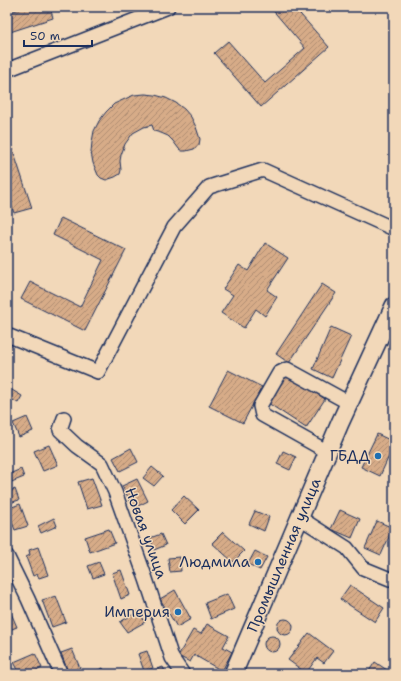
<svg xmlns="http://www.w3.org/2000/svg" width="401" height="681" viewBox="0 0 401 681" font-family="'Shantell Sans',sans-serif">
  <defs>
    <pattern id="building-hatch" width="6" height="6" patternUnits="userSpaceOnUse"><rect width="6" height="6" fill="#d7ac88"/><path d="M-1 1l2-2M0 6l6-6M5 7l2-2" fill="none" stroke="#ae8c72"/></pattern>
  </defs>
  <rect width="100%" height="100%" fill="#f2d8b9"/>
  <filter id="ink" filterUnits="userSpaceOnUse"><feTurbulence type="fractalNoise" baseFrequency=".025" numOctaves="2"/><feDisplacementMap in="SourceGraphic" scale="8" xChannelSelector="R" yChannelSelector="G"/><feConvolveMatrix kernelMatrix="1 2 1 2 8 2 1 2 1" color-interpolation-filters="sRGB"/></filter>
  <g filter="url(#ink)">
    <!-- building -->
    <path fill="url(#building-hatch)" stroke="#1b2f5e" d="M26,7H50L53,18L7,33V13Z
      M270,7H294L329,47L261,107L214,53L228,41L265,83L305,48Z
      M145,94L155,95L166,98L176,103L184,109L191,117L196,127L200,139L199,145L194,149L186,151H182L179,149L173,141L168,136L161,133L154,131L152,125L144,127L133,133L125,144L121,155L120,161L121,170L120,174L115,177L106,180L101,178L98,175L93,163L91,152L92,142L94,131L99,121L106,112L114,104L125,99L134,95Z
      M7,132L32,208L14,213L7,192Z
      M61,218L126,250L85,331L21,299L30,282L80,307L103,260L53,235Z
      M265,243L288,258L267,290L277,297L265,316L256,309L244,328L221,313L233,295L223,289L239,265L248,271Z
      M322,284L336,293L289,363L276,354Z
      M331,327L351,336L332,378L313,369Z
      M228,370L262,387L243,423L209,406Z
      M287,374L325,399L306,428L268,403Z
      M7,387L22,396L18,403L11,399L9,402L7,401Z
      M27,417L33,431L19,437L13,423Z
      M377,434L394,442V445L380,476L361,467Z
      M49,445L58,465L43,471L34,451Z
      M131,448L138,462L120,471L113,458Z
      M283,451L296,457L290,470L277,464Z
      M152,467L163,476L154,486L143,478Z
      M21,469L24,477L9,483L7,475Z
      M92,478L102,505L87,509L78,482Z
      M137,479L148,501L134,508L122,486Z
      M15,489L19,500L7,504V492Z
      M184,496L199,510L185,524L171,510Z
      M20,504L28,526L15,530L7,509Z
      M340,510L360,519L352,538L331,529Z
      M255,511L269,517L264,531L249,524Z
      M54,518L57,526L41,533L38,526Z
      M377,521L393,528L381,555L365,548Z
      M109,529L115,543L90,552L85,537Z
      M223,532L244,551L233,562L212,543Z
      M161,534L166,545L154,550L150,538Z
      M38,547L48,575L39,578L37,574L33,576L26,557L30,555L29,550Z
      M255,551L267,557L260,570L248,564Z
      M180,557L181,571L170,572L168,558Z
      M99,562L104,574L93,578L88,566Z
      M121,570L130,595L121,599L112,573Z
      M350,585L384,608L375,622L340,599Z
      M175,590L191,619L177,627L160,599Z
      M227,594L234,609L211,619L205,603Z
      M56,596L66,622L52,627L42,600Z
      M139,611L145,622L127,632L120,622Z
      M11,613L17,627L7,631V615Z
      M277 627a8 8 0 1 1 16 0a8 8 0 1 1-16 0Z
      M207,624L229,636L223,647L232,652L222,671L194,655L190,662L178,656L193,630L201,634Z
      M309,633L333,651L324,663L317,658L306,673L288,660Z
      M264 644a8 8 0 1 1 16 0a8 8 0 1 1-16 0Z
      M72,649L80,668L68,672L61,653Z
      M147,651L153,668L144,671L138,654Z
      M35,653L42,668L30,674H20L14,662Z
      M375,662L393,674H367Z
      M163,667L166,674H150L149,672Z
      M103,668L105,674H89Z"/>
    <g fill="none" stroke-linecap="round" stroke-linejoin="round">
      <defs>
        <path id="minor" d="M7,70L168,7
          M7,335L98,372L174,227L209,187L263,170L394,229
          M64,418L60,430L77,446L102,464L115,492L146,579L172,658L183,674
          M328,452L262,415L260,406L279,373L287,369L349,403
          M300,518L347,548L363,568L390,579
          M7,556L28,599L61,674"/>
        <path id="major" d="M233,674L340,423L394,306"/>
      </defs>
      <!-- minor casing -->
      <use href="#minor" stroke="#1b2f5e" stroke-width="16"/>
      <!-- major casing -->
      <use href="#major" stroke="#1b2f5e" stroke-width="20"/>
      <!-- minor -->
      <use href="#minor" stroke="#f2d8b9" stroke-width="13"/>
      <!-- major -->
      <use href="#major" stroke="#f2d8b9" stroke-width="17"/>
    </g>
  </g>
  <!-- markers -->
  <g fill="#1f6fb2" stroke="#f2d8b9" stroke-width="1.5">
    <circle cx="378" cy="456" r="4"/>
    <circle cx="258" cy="562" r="4"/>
    <circle cx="178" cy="612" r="4"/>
  </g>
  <g text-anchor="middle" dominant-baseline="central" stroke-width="3" stroke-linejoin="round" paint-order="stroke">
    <!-- poi labels -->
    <g font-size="15" fill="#1b2f5e" stroke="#f2d8b9" text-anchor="end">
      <text x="370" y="456">ГБДД</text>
      <text x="250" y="562">Людмила</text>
      <text x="170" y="612">Империя</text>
    </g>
    <!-- street labels -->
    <g font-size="15" fill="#1b2f5e" stroke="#f2d8b9">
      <text transform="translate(146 533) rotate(70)">Новая улица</text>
      <text transform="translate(284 555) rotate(-67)">Промышленная улица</text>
    </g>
  </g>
  <!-- margin -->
  <rect width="401" height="681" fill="none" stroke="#f2d8b9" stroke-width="24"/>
  <rect x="12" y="12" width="377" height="657" fill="none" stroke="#1b2f5e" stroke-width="1.5" filter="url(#ink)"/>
  <!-- scale -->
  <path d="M24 40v6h68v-6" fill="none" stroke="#1b2f5e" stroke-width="2"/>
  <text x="30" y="40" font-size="12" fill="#1b2f5e" stroke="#f2d8b9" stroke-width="3" paint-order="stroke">50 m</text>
</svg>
